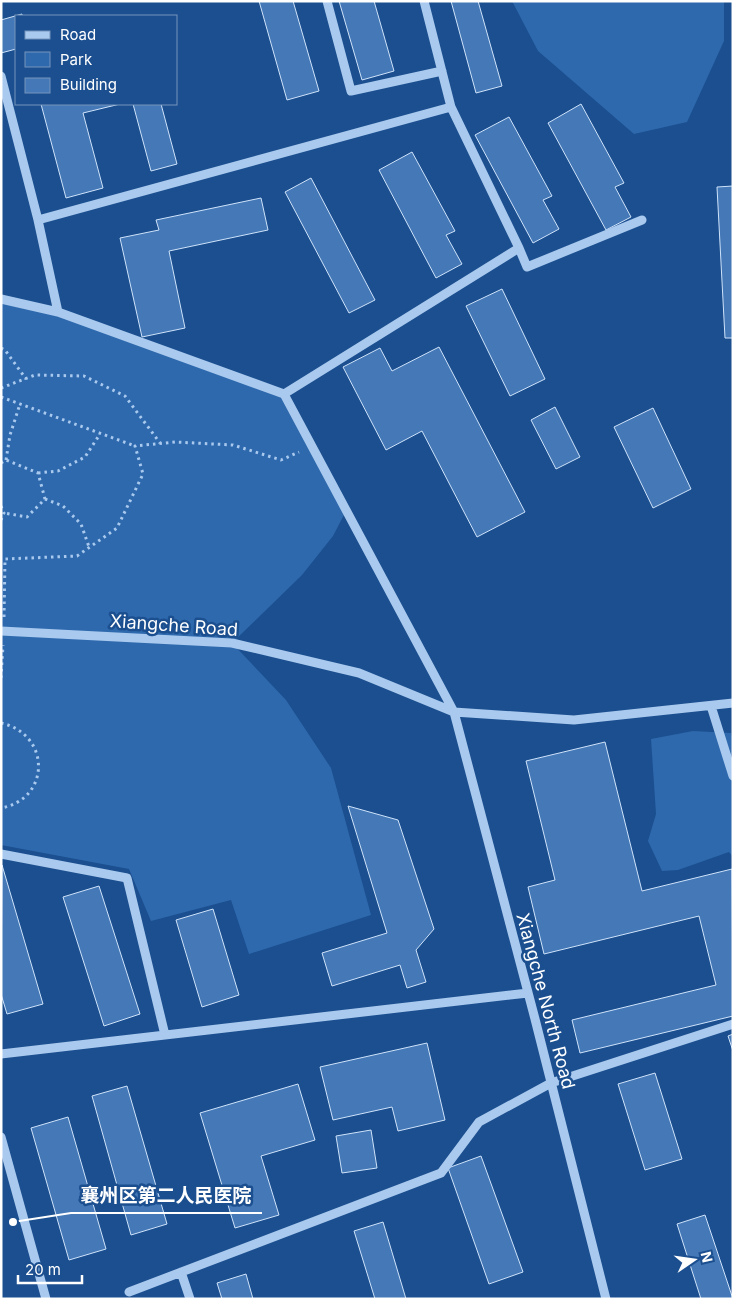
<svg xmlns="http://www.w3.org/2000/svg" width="734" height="1300" viewBox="0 0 734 1300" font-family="Inter,'Noto Sans SC',sans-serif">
  <rect width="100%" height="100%" fill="#1b4f8f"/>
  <!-- green -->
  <path fill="#2e69ad" d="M512,1H724V41L687,122L634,134L538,51Z
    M1,299L58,312L284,394L346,511L333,536L302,575L232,643L286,700L331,768L371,915L249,954L231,900L151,921L129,869L1,845Z
    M693,731L731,733L733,740V857L729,852L678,870L662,871L648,841L656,814L651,739Z"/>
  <!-- building -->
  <path fill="#4478b7" stroke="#cfe3fa" d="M259,1H293L319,91L287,100Z
    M339,1H374L394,71L362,80Z
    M451,1H478L502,86L476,93Z
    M22,14V16H16V49L1,53V20Z
    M41,104H120L83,113L103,188L66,198Z
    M133,104H161L177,164L151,171Z
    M581,104L624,183L615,187L631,217L606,230L548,123Z
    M509,117L552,196L543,200L559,229L533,243L475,135Z
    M412,152L455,231L446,235L462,264L436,278L379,170Z
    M311,178L375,300L349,313L285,192Z
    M733,186V338H725L717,187Z
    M261,198L268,230L169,251L185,328L142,337L120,238L159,230L156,220Z
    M502,289L545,379L510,396L466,306Z
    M439,347L525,512L477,537L422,431L386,450L343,367L380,348L392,371Z
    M555,407L580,457L556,469L531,420Z
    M653,408L691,489L653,508L614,427Z
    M605,742L642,891L732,869L733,1016L580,1053L572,1020L716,985L699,916L544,954L528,887L555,880L526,761Z
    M348,806L398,820L434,929L416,950L426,982L407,988L400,965L332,986L322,953L387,933Z
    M2,865L43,1004L7,1014L1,994Z
    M99,886L140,1014L104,1026L63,897Z
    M213,909L239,995L202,1007L176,920Z
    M733,1034V1051L728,1036Z
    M427,1043L445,1120L398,1131L392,1107L333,1120L320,1067Z
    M655,1073L682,1159L645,1170L618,1084Z
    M298,1084L315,1140L261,1156L279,1215L235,1228L200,1113Z
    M127,1086L167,1224L131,1235L92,1096Z
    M68,1117L106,1249L69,1260L31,1128Z
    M371,1130L377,1168L342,1173L336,1136Z
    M481,1156L523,1272L489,1284L448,1168Z
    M705,1215L733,1299H701L677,1224Z
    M383,1222L406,1299H375L354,1231Z
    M246,1274L253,1299H222L217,1283Z"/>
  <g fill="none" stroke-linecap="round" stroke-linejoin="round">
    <!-- path -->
    <path stroke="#a9c9ee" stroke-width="3" stroke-dasharray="2.5 4" stroke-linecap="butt" d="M1,348L5,350L26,379
      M1,388L35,375L84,376L125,396L160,443
      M1,397L135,446
      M6,460L10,435L20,404
      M1,463L6,460L38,473L45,499L27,517L4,513
      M38,473L58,471L85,457L100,434
      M45,499L63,506L81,524L89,547
      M1,506L4,513L1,520
      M4,617L5,559L77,556L117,528L143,474L135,446L175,442L233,445L281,460L299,452
      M1,678L3,645
      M1,723C51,734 51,799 1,808"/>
    <!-- minor -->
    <path stroke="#a9c9ee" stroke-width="9" d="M327,1L351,91L442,71
      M1,76L38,220L58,312
      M38,220L451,107
      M519,248L527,267L642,220
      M1,299L58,312L284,394L454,712L535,1019L606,1299
      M284,394L519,248L451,107L424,1
      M1,631L232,643L359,673L454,712L574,720L733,703
      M711,706L733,776
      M1,854L127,878L165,1035
      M1,1054L528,993
      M1,1137L46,1299
      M181,1272L190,1299
      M129,1292L441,1173L479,1122L551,1083L733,1024"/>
  </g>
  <g text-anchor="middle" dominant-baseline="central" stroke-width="5" stroke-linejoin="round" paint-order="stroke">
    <!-- street labels -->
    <g font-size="18" fill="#fff" stroke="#1b4f8f">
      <text transform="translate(174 625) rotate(4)">Xiangche Road</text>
      <text transform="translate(546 1001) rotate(75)">Xiangche North Road</text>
    </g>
  </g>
  <!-- callouts -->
  <path fill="none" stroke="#fff" stroke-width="2" d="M13 1222L71 1213H262"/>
  <circle fill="#fff" stroke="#1b4f8f" stroke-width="2" cx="13" cy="1222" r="5"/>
  <g font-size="19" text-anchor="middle" font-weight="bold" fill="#fff" stroke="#1b4f8f" stroke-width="5" stroke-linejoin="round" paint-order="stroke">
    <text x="166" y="1202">襄州区第二人民医院</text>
  </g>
  <!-- border -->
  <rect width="734" height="1300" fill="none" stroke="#ffffff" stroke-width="5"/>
  <!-- legend -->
  <rect x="15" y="15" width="162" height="90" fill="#1b4f8f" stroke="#7695bc"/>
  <rect x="25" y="31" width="25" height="8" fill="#a9c9ee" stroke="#7695bc"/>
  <text x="60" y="40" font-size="15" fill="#ffffff">Road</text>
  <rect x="25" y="52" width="25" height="15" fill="#2e69ad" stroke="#7695bc"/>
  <text x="60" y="65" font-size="15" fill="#ffffff">Park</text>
  <rect x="25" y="78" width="25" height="15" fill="#4478b7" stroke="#7695bc"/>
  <text x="60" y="90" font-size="15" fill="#ffffff">Building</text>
  <!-- north arrow -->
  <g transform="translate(694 1260) rotate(77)" stroke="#1b4f8f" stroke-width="4" paint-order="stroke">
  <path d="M0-4L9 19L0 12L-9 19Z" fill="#ffffff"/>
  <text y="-8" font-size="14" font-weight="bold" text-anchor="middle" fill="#ffffff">N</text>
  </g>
  <!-- scale -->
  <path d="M18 1275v8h64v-8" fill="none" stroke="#ffffff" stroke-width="2.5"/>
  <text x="25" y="1275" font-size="15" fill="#ffffff" stroke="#1b4f8f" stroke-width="4" paint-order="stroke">20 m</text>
</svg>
